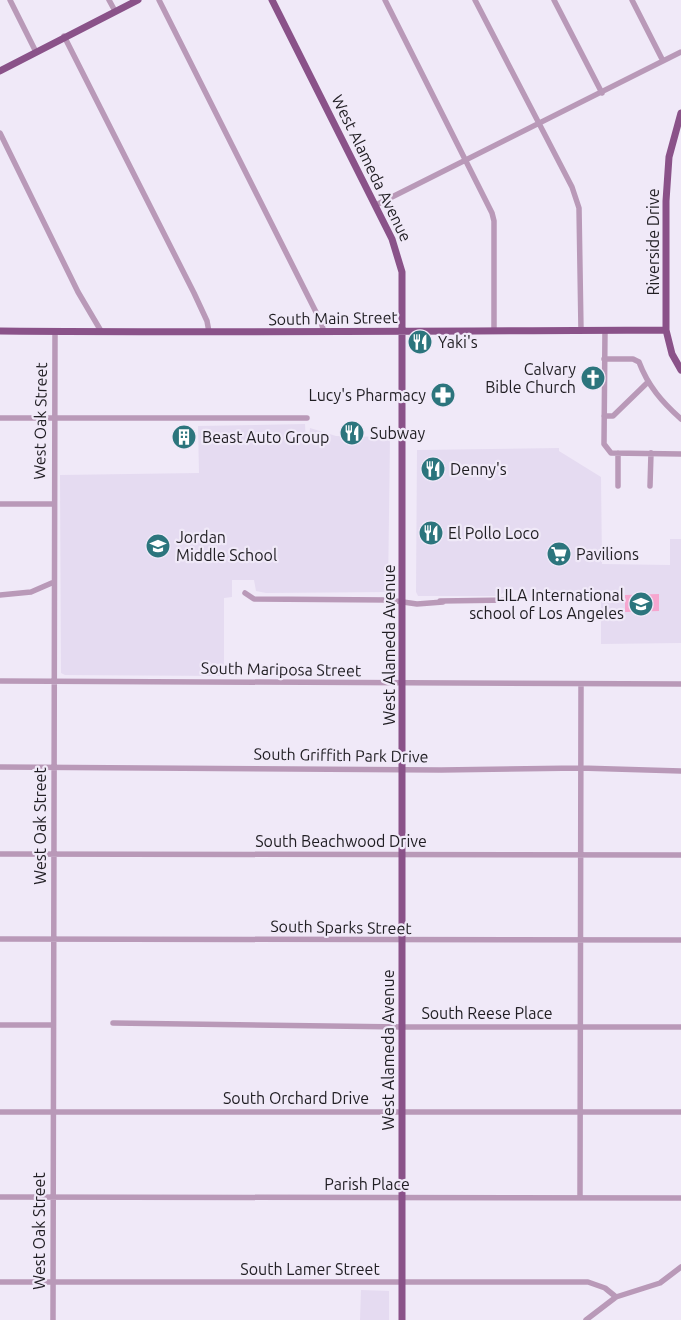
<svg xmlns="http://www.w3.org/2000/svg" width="681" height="1320" viewBox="0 0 681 1320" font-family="Ubuntu,sans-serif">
  <rect width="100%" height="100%" fill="#f0e9f8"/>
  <!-- built -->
  <path fill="#e5dbf1" d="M305,424L306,441H309L310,428L336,436L390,437L388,592L266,593L256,591L254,580H232V597L224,598V676L65,675L61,673L60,475L199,473L198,426Z
    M559,448V451L601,477L602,564L670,565V539H681V643L601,644V601L540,600L525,597L522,591L516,590H509L497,596H418L416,592L417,450Z
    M361,1290L389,1291V1320H360Z"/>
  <!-- grass -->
  <path fill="#f6a6cf" d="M659,594V611L625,612V595Z"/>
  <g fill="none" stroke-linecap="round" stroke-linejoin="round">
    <!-- minor -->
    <path stroke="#b999b8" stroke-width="5.5" d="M10,0L36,52
      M109,0L115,11
      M159,0L321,322L324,332
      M385,0L492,213L494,221V329
      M475,0L572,187L579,208L581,330
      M554,0L602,93
      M632,0L663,61
      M64,36L194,293L207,321L209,332
      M0,133L78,292L101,331
      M376,205L681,52
      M605,330L604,444L611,453L681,454
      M604,359H633L639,362C648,386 662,402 681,419
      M604,416H613L648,382
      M0,418H307
      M618,453V486
      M650,486L651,453
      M0,504H53
      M245,593L254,599L389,600L417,604L443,602
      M0,595L31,592L54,582
      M440,601L512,600
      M0,681L681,684
      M0,767L441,770L580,768L681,771
      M0,854L681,855
      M0,939L681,940
      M113,1023L402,1027H681
      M0,1025H53
      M0,1112H681
      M0,1197L681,1198
      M580,1198L581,684
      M0,1282H588L605,1288L616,1297
      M53,1320L55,332
      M586,1320L616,1297L660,1283L681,1267"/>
    <!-- major -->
    <path stroke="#8a5289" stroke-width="7" d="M272,0L392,239L402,272V1320
      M0,71L138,0
      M681,113L669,157L666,201V330L672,354L681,370
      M0,331C222,333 444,331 666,330"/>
  </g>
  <!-- icons -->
  <defs>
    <symbol id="restaurant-disc" viewBox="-11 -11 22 22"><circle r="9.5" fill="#2c757d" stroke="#f0e9f8"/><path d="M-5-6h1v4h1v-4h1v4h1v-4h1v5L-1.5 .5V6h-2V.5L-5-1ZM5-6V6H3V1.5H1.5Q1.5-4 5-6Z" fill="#fff"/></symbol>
    <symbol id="church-disc" viewBox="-11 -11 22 22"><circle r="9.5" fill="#2c757d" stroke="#f0e9f8"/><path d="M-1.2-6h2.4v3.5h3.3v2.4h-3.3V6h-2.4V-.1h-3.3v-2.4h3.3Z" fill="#fff"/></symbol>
    <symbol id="pharmacy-disc" viewBox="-11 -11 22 22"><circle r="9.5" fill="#2c757d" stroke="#f0e9f8"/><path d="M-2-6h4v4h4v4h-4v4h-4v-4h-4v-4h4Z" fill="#fff"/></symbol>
    <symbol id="building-disc" viewBox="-11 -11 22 22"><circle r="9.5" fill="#2c757d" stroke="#f0e9f8"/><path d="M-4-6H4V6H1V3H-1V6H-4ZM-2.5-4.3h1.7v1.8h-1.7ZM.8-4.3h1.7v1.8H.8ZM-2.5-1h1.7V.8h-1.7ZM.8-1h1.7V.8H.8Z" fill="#fff"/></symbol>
    <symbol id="school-disc" viewBox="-11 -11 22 22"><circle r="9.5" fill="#2c757d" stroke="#f0e9f8"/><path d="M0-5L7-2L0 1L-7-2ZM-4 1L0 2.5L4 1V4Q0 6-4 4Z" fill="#fff"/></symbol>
    <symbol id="supermarket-disc" viewBox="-11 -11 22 22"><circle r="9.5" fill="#2c757d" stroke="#f0e9f8"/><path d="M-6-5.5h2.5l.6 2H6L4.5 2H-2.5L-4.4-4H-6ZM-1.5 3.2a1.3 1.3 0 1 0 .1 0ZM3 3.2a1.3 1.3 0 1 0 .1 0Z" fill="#fff"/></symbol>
  </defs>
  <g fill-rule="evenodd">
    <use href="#restaurant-disc" x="406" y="328" width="28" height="28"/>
    <use href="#church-disc" x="579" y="364" width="28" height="28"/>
    <use href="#pharmacy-disc" x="429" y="381" width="28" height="28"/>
    <use href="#restaurant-disc" x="338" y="419" width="28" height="28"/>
    <use href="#building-disc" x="170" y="423" width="28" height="28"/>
    <use href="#restaurant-disc" x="419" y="455" width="28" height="28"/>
    <use href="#restaurant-disc" x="417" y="519" width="28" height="28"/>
    <use href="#school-disc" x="144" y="532" width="28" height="28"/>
    <use href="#supermarket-disc" x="545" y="540" width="28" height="28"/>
    <use href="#school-disc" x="627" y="590" width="28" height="28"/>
  </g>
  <g text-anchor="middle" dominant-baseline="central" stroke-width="4.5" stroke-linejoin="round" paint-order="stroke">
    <!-- street labels -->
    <g font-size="16" fill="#201e23" stroke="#f0e9f8">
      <text transform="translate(372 168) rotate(64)">West Alameda Avenue</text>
      <text transform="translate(653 242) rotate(-90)">Riverside Drive</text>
      <text transform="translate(333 318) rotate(-1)">South Main Street</text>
      <text transform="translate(40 421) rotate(-89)">West Oak Street</text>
      <text transform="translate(389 645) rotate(-90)">West Alameda Avenue</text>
      <text transform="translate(281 669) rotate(1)">South Mariposa Street</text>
      <text transform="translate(341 755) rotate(1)">South Griffith Park Drive</text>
      <text transform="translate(40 826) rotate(-90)">West Oak Street</text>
      <text x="341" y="841">South Beachwood Drive</text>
      <text transform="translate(341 927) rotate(1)">South Sparks Street</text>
      <text x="487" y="1013">South Reese Place</text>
      <text transform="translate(388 1050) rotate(-90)">West Alameda Avenue</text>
      <text x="296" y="1098">South Orchard Drive</text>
      <text x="367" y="1184">Parish Place</text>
      <text transform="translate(39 1231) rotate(-90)">West Oak Street</text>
      <text x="310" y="1269">South Lamer Street</text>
    </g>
    <!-- poi labels -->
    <g font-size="16" fill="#201e23" stroke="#f0e9f8" text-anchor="start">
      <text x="438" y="342">Yaki's</text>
      <text x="576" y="369" text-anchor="end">Calvary<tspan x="576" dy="18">Bible Church</tspan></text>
      <text x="426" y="395" text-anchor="end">Lucy's Pharmacy</text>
      <text x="370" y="433">Subway</text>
      <text x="202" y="437">Beast Auto Group</text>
      <text x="450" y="469">Denny's</text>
      <text x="448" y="533">El Pollo Loco</text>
      <text x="176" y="537">Jordan<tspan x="176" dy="18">Middle School</tspan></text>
      <text x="576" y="554">Pavilions</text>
      <text x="624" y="595" text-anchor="end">LILA International<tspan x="624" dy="18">school of Los Angeles</tspan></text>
    </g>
  </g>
</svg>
